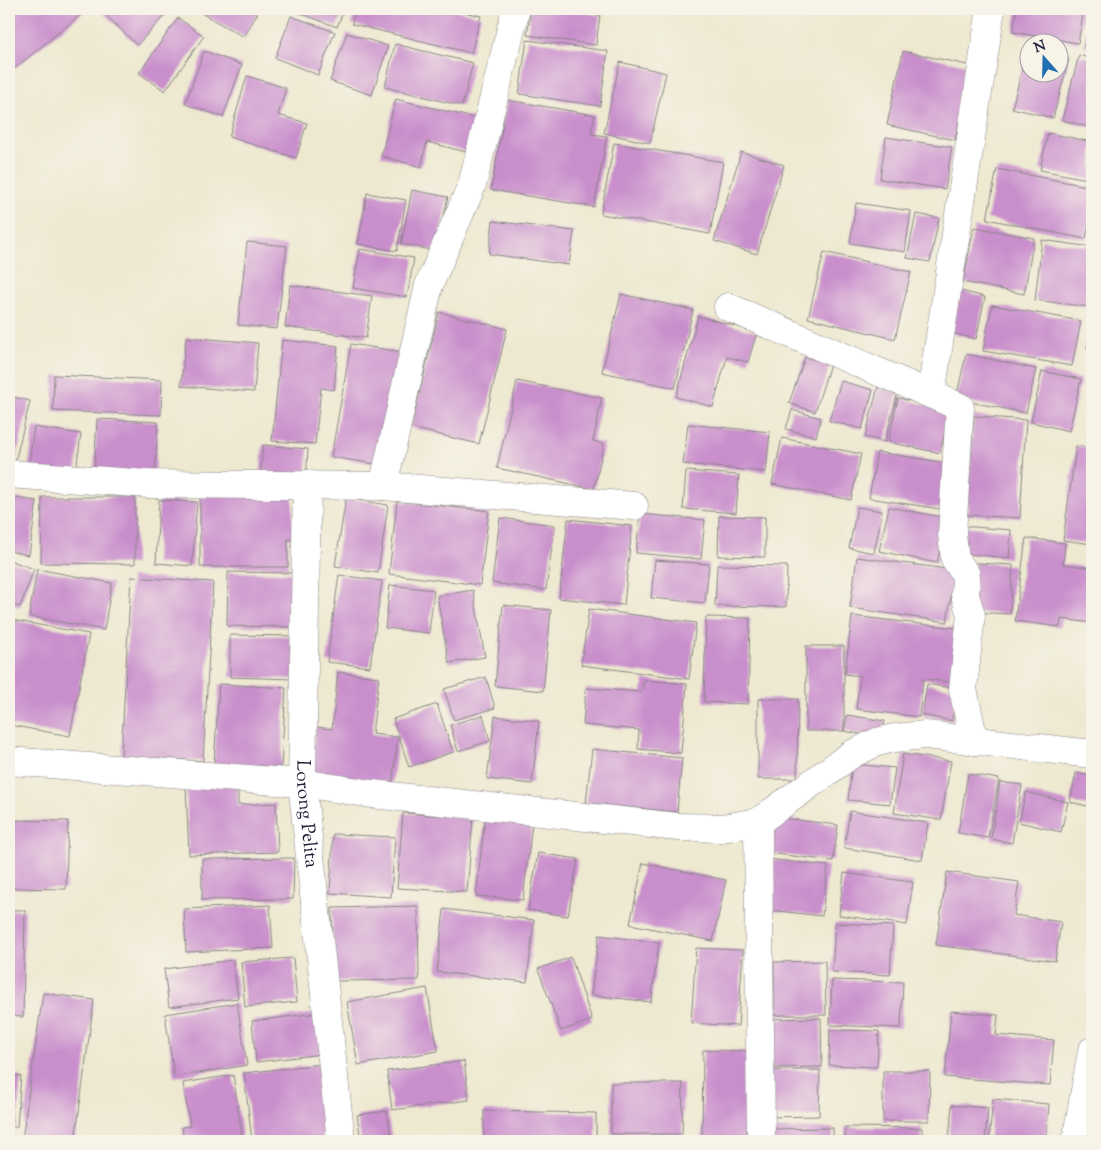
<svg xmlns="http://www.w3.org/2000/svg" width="1101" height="1150" viewBox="0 0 1101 1150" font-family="'Sorts Mill Goudy',serif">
  <rect width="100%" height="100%" fill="#f7f3e8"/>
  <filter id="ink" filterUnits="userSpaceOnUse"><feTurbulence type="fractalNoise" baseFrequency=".02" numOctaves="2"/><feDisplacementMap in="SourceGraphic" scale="10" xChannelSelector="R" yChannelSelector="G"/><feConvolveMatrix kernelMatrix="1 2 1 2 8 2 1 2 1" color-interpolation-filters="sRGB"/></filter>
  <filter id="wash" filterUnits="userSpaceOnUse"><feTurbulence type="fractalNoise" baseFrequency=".0096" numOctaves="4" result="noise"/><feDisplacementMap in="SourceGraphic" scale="20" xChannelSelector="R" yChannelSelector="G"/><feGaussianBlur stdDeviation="1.12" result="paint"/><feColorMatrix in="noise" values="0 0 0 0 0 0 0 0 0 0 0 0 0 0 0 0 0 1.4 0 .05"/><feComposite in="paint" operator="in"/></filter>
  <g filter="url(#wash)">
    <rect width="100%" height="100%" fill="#ede8cf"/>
    <g id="blocks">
      <!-- building -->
      <path fill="#c98ecc" d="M9,9H84L85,11L14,69L9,63Z
        M99,9H171L137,45Z
        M194,9H260L244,37Z
        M289,9H344L337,27Z
        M355,9H450L481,16L471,53L352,24Z
        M531,9H559L600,15L596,45L527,35Z
        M1017,9H1084L1078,43L1013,32Z
        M1092,9V48L1084,46Z
        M291,16L335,32L318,75L275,58Z
        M178,18L204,36L165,91L139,73Z
        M347,33L388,46L372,95L330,81Z
        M527,40L608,51L600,106L519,94Z
        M395,44L473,63L462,106L385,87Z
        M1028,47V72H1058V56L1069,59L1053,118L1012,108Z
        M204,51L242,65L223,117L185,104Z
        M903,51L972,66L955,140L887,125Z
        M1079,55L1092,59V128L1062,120Z
        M620,62L666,73L650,143L604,133Z
        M247,76L286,88L278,115L307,123L296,158L229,137Z
        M396,99L482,120L474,154L427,142L421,167L381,156Z
        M507,100L595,115L591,134L607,136L594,207L491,190Z
        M1048,133L1092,142V180L1040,170Z
        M886,137L952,147L945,189L880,179Z
        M614,143L723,162L710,234L601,214Z
        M741,152L784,165L757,254L714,241Z
        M997,169L1092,187V210L1086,239L987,219Z
        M412,190L448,197L436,251L401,244Z
        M367,193L406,200L397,251L358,244Z
        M856,203L911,211L905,252L850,243Z
        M916,214L939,218L930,262L907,258Z
        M493,221L574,231L569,265L489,254Z
        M974,227L1034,238L1024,294L963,282Z
        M1042,240L1092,247V286L1089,307L1035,300Z
        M247,242L287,246L277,329L238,325Z
        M360,249L414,258L407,297L353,288Z
        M824,252L911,272L895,339L808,318Z
        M290,285L372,296L366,338L285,327Z
        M961,291L985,297L976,339L951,333Z
        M621,294L693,310L675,388L602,372Z
        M992,305L1081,321L1072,366L983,351Z
        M439,312L507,329L479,444L411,428Z
        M698,316L757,332L748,362L727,357L713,407L676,397Z
        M1091,322H1092V349L1087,348Z
        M186,337L258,343L254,392L181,386Z
        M282,340L338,346L334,390L321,388L315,444L272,441Z
        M351,344L402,352L382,465L331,457Z
        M966,354L1036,369L1026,413L956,399Z
        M805,357L830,364L815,412L789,403Z
        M1042,371L1081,379L1069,431L1031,422Z
        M54,375L162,380L161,415L53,411Z
        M517,381L602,398L593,441L604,444L594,489L497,468Z
        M841,381L873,390L862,429L829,421Z
        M878,387L898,392L885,442L865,437Z
        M9,396L30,401L13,470L9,469Z
        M898,398L950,410L940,453L888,442Z
        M792,410L821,418L816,437L786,429Z
        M974,416L1026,420L1020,518L967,515Z
        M97,419L158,422L155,475L94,471Z
        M688,424L770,432L766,472L683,464Z
        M34,427L81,434L75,478L28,471Z
        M782,438L861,454L851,500L772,484Z
        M263,445L308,449L306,481L260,477Z
        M1076,446L1092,448V544L1063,540Z
        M877,452L947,463L940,509L869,498Z
        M686,471L739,475L736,513L683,509Z
        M200,495L293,496V539H288V567H200Z
        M9,497L37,501L29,555L9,551Z
        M42,497H135V564L41,563Z
        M346,498L388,505L378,573L335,566Z
        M159,500L197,502L192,566L156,563Z
        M397,501L489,511L480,585L389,574Z
        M857,507L882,511L874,553L849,548Z
        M889,507L947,518L937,563L879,551Z
        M640,514L705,520L701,559L636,553Z
        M719,516L765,517V557L718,556Z
        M500,518L555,525L546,590L492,583Z
        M568,519L632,526L624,605L559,598Z
        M961,526L1011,530L1009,558L959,553Z
        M1026,538L1065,543L1063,564L1092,568V623L1061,619L1060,627L1015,621Z
        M857,557L955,570L947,622L850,608Z
        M9,560L34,569L20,607L9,604Z
        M655,560L709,564L705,603L651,598Z
        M975,563L1013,565L1010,614L972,612Z
        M717,565L787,566L786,607L715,606Z
        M37,569L112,583L104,630L29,616Z
        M228,572L294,573L293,627L227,626Z
        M339,575L382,581L370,667L327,662Z
        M131,577L213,582L203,761L121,756Z
        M390,585L434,590L429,633L385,628Z
        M473,590L485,657L449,663L437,596Z
        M503,605L551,610L543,691L495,686Z
        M589,609L696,623L689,679L581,665Z
        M852,616L964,629L957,683L923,679L919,717L856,709L860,676L845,674Z
        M706,617L750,618L748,704L704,702Z
        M12,620L89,634L70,736L9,725V638Z
        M230,635L295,636L294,679L230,677Z
        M806,646H844V731H806Z
        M338,672L379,677L372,734L398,737L392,786L309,776L316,727L332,729Z
        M486,677L495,708L454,720L444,689Z
        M644,680L687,684L681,753L638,749L639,730L583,725L586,688L642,692Z
        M219,684L286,688L281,767L214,764Z
        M927,684L957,689L952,721L922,715Z
        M758,699H798L797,779H758Z
        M437,704L453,752L409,767L393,719Z
        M483,715L490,741L458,751L450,725Z
        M847,715L885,721L881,738L844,731Z
        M495,716L539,721L532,784L487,779Z
        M592,749L682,758L677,812L586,803Z
        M903,754L951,761L941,820L894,813Z
        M852,764L895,768L890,804L848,800Z
        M1076,773L1092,776V807L1070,802Z
        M968,774L999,779L988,838L958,833Z
        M1000,782L1022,785L1012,843L991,839Z
        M238,785V805L276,803L278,852L189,855L186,787Z
        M1026,792L1068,802L1061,832L1019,822Z
        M850,811L928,823L922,860L844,848Z
        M403,813L473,818L467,892L397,888Z
        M773,817L838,825L833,861L768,853Z
        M485,818L532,823L523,900L476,896Z
        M9,820L68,821L66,889L9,888Z
        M333,834L395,837L391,897L330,893Z
        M538,853L578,859L568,916L528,910Z
        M294,858L293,899L202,900V859Z
        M767,859L828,866L822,916L762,909Z
        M643,863L726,880L713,941L630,924Z
        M947,872L1019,882L1014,915L1061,922L1055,961L936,945Z
        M844,873L913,882L907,925L839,915Z
        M270,905L273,948L186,952L184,909Z
        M418,906L419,980L333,981L332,908Z
        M444,909L534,920L527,982L437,972Z
        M9,910H25L23,1017L9,1016Z
        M835,923L893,926L890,975L832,972Z
        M599,935L659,943L651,1002L591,995Z
        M696,948L743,950L738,1026L691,1023Z
        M571,957L592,1020L561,1031L538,969Z
        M293,958L297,1002L245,1007L241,962Z
        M233,960L238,998L169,1007L164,969Z
        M825,961L826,1015H774V962Z
        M832,980L903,982L901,1028L830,1025Z
        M427,988L438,1051L358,1065L347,1002Z
        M43,993L94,1000L75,1141H11V1138L22,1140Z
        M237,1003L247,1065L174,1077L165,1014Z
        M951,1011L998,1015L996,1035L1054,1040L1050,1085L945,1077Z
        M318,1013L322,1054L256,1062L252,1021Z
        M821,1018L822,1067L771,1068V1019Z
        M830,1030L879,1031L877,1067L829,1065Z
        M703,1050L753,1051L751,1141L702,1140Z
        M464,1061L469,1100L392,1110L387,1071Z
        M322,1064L331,1141H252L244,1073Z
        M768,1070H820L819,1116L768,1117Z
        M883,1071H930L929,1121H883Z
        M9,1075L21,1076L17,1127H9Z
        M233,1075L243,1141H184L182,1127L190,1126L183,1083Z
        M611,1083H683L682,1134H611Z
        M993,1099L1049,1104L1046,1141H989Z
        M952,1105L988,1108L985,1141H949Z
        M387,1111L392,1141H361L357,1115Z
        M484,1111L596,1113V1141H484Z
        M845,1127L922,1128V1141H845Z
        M833,1128V1141H771V1129Z"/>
    </g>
  </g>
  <g filter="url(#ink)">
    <use href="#blocks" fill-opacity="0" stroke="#888585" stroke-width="1"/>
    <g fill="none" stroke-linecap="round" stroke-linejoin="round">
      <defs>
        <g id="minor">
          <path d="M728,307L960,407L952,534L955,559L966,575L965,595L971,615L963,689L974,741"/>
          <path d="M931,394L991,9"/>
          <path d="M9,474L149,484L383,486L634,506"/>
          <path id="s1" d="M307,484L302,783L341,1141"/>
          <path d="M383,486L429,285L472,185L516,9"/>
          <path d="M9,761L302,783L372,794L678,827L722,828L758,822L852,754L877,742L895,738L925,735L1092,754"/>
          <path d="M758,822L761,1141"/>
          <path d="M1076,1141L1092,1051"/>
        </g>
      </defs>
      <!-- minor casing -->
      <use href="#minor" stroke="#888585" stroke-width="29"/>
      <!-- minor -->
      <use href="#minor" stroke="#fff" stroke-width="28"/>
    </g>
  </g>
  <g text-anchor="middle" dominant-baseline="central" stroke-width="4" stroke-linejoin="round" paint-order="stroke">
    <!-- street labels -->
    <g font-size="19" fill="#22223b" stroke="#f7f3e8">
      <text stroke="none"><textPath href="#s1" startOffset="330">Lorong Pelita</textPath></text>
    </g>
  </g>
  <!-- margin -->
  <rect width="1101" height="1150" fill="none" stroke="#f7f3e8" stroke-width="30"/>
  <!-- north arrow -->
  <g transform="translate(1044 58) rotate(340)"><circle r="24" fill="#f7f3e8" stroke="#a29fa3"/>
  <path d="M0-4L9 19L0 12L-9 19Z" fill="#1f6fb2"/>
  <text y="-8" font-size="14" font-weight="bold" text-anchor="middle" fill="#22223b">N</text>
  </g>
</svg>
